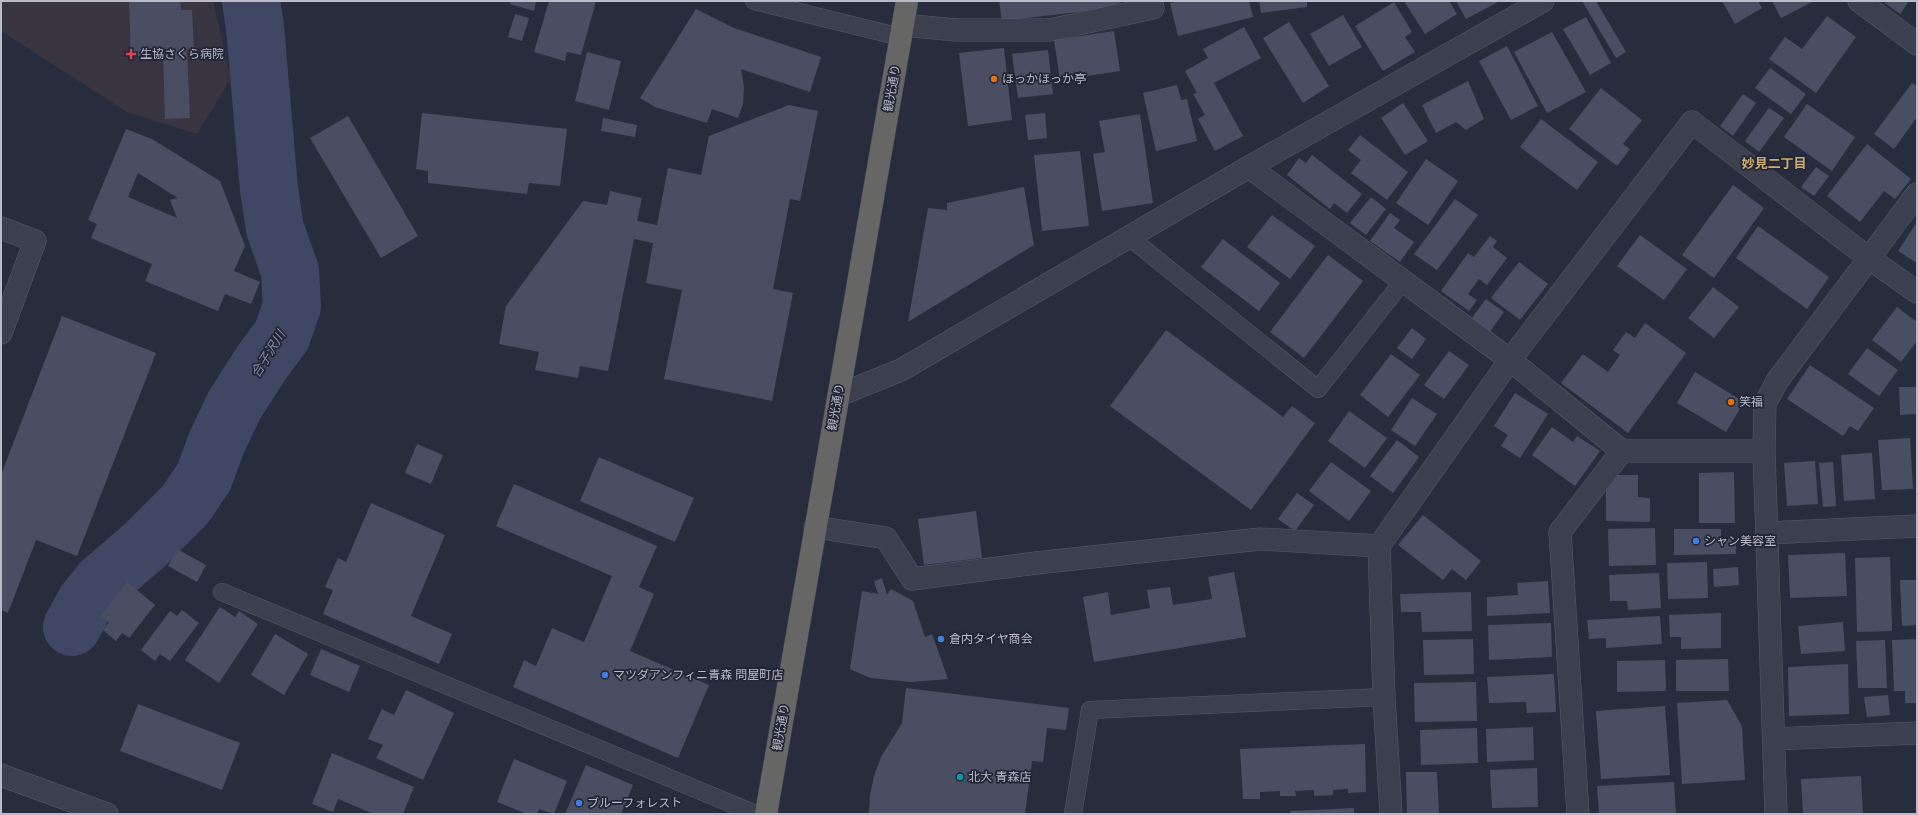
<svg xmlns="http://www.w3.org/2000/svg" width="1918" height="815" viewBox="0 0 1918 815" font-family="Arial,'Noto Sans JP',sans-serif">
  <rect width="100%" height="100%" fill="#282d3e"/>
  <!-- medical -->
  <path fill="#383440" d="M1,1H213L231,78L197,134L127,112L1,31Z"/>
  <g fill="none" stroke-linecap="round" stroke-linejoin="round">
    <!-- river -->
    <path stroke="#404765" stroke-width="58" d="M72,627L85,603L102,582L145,545L185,505L204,477L216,444L234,406L260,365L282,335L292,306L290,271L275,229L269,189L255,27L251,1"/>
  </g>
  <!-- building -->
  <path fill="#4a4e62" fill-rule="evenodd" d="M129,1H180L181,10H192L194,49H187L190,118L165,119L163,55L131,56Z
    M510,1H536L534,11L510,4Z
    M549,1H596L581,55L567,52L565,61L534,52Z
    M999,1H1124L1103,9L1002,21Z
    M1179,1H1249L1253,17L1178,36L1170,3Z
    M1259,1H1307V7L1261,13Z
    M1404,1H1449L1457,14L1425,34Z
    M1456,1H1500L1466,19Z
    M1582,1H1596L1626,52L1616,58Z
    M1722,1H1758L1762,8L1735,24Z
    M1772,1H1814L1781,18Z
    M1886,1H1909L1900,14L1885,3Z
    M1394,2L1412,32L1405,37L1415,52L1383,71L1355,26Z
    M696,9L734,28L821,57L810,92L741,69L744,87L743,104L738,118L712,109L707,123L655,107L640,98Z
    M515,14L529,18L522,41L508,37Z
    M1343,15L1362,47L1329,66L1310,34Z
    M1827,16L1856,37L1816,93L1769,59L1785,37L1802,49Z
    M1586,17L1611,63L1590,75L1563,29Z
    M1289,22L1329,86L1303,103L1263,38Z
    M1244,27L1261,58L1214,83L1243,136L1215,151L1198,119L1205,115L1193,94L1197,93L1185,71L1208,58L1203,49Z
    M1114,31L1120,71L1060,80L1054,40Z
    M1552,32L1586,92L1547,113L1514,52Z
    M1507,46L1538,106L1511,120L1479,61Z
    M1004,48L1012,120L968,126L959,53Z
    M1048,50L1053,94L1018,98L1012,54Z
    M587,52L621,61L609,110L575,101Z
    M1770,68L1806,94L1791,114L1755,88Z
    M1468,81L1484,119L1466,130L1456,122L1436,133L1422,105Z
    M1912,83L1917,86V117L1894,149L1874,134Z
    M1177,85L1181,100L1187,99L1197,141L1156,151L1143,93Z
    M1601,88L1642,120L1623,144L1630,149L1617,166L1569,129Z
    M1743,94L1756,103L1733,136L1720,126Z
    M1403,103L1428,141L1405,155L1381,118Z
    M1807,104L1855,137L1832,171L1784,137Z
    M789,105L818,111L800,201L790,199L773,289L793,293L772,401L664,379L682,290L646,283L653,243L634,239L608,371L580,366L578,378L535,370L539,352L499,344L506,306L583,201L607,205L610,191L642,198L637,221L657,225L668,168L701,175L709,136Z
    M1769,108L1784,118L1759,152L1745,141Z
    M422,113L567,129L560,186L529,183L527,194L428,183V171L416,169Z
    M1045,113L1047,138L1028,140L1025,115Z
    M1140,114L1153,203L1102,211L1093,154L1105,152L1099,121Z
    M348,116L418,236L381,258L310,138Z
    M603,118L637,125L635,137L601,131Z
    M1541,119L1598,162L1577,190L1520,147Z
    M126,129L152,139L220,181L245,246L234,271L260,282L251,304L225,294L218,311L145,281L152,264L91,238L97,224L88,220ZM138,173L178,198L170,200L177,218L128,197Z
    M1360,135L1408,172L1387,200L1351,173L1361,160L1348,150Z
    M1867,144L1911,179L1895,199L1884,191L1860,222L1827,196Z
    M1080,151L1089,226L1042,231L1034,155Z
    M1312,155L1362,194L1347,213L1334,203L1330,209L1287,175L1299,158L1306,163Z
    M1426,159L1458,181L1428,225L1396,203Z
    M1816,167L1829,176L1814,196L1801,187Z
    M1733,185L1764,208L1714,278L1682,255Z
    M1024,187L1034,245L908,322L928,208L947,210V203Z
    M1371,197L1386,209L1366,235L1350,223Z
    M1455,199L1478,215L1437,270L1414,254Z
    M1390,213L1400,220L1394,228L1414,242L1400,262L1370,241Z
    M1272,215L1315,246L1290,279L1247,247Z
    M1917,222V263L1898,251Z
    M1758,226L1829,277L1807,309L1736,258Z
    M1640,235L1687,269L1664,300L1617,266Z
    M1490,236L1497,241L1493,247L1507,258L1487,285L1479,279L1468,294L1477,300L1469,311L1441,291L1468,253L1474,257Z
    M1223,239L1280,283L1259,311L1201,267Z
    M1328,255L1363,281L1304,358L1270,332Z
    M1519,262L1548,284L1520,320L1491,298Z
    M1713,287L1739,307L1714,338L1688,318Z
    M1486,299L1504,312L1489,333L1471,319Z
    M1897,307L1917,322V341L1901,362L1872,340Z
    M62,316L156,353L77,556L36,540L8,613L1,610V475Z
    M1645,323L1686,353L1628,433L1561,383L1583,354L1608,372L1620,355L1613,350L1626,332L1635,338Z
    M1412,328L1426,339L1412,359L1397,348Z
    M1166,330L1283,417L1292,406L1315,423L1251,510L1110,406Z
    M1867,348L1898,370L1879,396L1848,374Z
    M1449,351L1469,365L1444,399L1424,385Z
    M1391,354L1420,375L1388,417L1360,395Z
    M1810,365L1874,408L1858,431L1850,426L1843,436L1787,399Z
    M1695,372L1744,402L1726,432L1677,403Z
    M1899,387H1917V414L1900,415Z
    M1515,393L1548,414L1520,458L1501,446L1508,435L1494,426Z
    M1412,398L1437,414L1415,446L1391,430Z
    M1349,411L1387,438L1365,468L1328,441Z
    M1552,427L1573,442L1577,436L1600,451L1575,486L1532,455Z
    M1910,438L1913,489L1882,490L1878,440Z
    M1397,440L1419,457L1393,493L1370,476Z
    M417,444L443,455L431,484L405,473Z
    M1872,453L1875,499L1844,501L1841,455Z
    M599,457L694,498L675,542L580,501Z
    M1815,461L1818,504L1787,506L1784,463Z
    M1331,462L1371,491L1349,521L1309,491Z
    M1833,462L1836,506L1823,507L1819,463Z
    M1734,472L1735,523H1699V473Z
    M1616,475H1638V497L1650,498V522L1606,521V490Z
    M514,484L657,546L639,587L654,594L630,651L709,685L678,758L513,687L524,660L536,666L552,628L584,642L612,576L496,526Z
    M1297,493L1314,505L1295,531L1278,519Z
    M371,503L445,535L411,616L452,634L439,664L323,614L333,590L325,587L338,558L346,562Z
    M976,511L982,558L924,565L918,519Z
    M1423,515L1481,561L1466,580L1452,569L1443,580L1398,545Z
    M1655,528L1656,565L1609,566L1608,529Z
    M1674,529H1721V538H1736V554L1674,555Z
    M177,549L206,565L197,582L168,566Z
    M1845,553L1847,596L1790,598L1788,555Z
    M1890,557L1892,631L1857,632L1855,558Z
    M1707,562L1708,598L1668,599L1667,563Z
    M1738,567L1739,585L1714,587L1713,569Z
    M1234,572L1246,637L1094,662L1083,597L1108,592L1111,615L1150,608L1147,590L1170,587L1173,605L1212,599L1208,577Z
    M1659,573L1661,608L1628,610L1627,601H1610L1609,575Z
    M882,578L887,595L891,589L913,601L925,637L932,634L948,679L911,682L870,678L850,669L862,591L878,594L874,581Z
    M1900,580H1917V625L1902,626Z
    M1548,581L1550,613L1487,616V597L1518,595L1517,583Z
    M127,582L155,605L129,638L122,633L116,641L103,630L109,622L101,616Z
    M1471,592L1472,631L1422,632L1421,612H1401L1400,594Z
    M220,607L235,617L239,611L258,624L219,683L185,660Z
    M182,610L199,623L170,661L160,654L155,661L141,650L170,611L177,616Z
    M1721,613V648L1681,649V637H1670L1669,615Z
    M1660,616L1662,644L1606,648V638L1589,639L1587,620Z
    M1843,622L1845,651L1801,654L1798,626Z
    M1551,623L1552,657L1489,660L1488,625Z
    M275,634L308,654L284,695L251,675Z
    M1473,639L1474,674L1424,675L1423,640Z
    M1917,639V703H1905V691H1894L1892,640Z
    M1885,640L1887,688H1858L1856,641Z
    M321,649L360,666L349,692L310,675Z
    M1728,659L1729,691H1676V660Z
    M1665,660L1666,691L1617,692V661Z
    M1848,664L1849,714L1789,716L1788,667Z
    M1554,674L1556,712L1527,713L1526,702L1489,703L1487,677Z
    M1476,682L1477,721L1415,722L1414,683Z
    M906,688L1069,708L1066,730L1047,728L1043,762L1032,761L1025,814H869L870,795L874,776L881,757L902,723Z
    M406,690L454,713L423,780L376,758L383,745L368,739L382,709L394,715Z
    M1888,695L1890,715L1867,717L1864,697Z
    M1727,700L1742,726L1745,780L1682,784L1677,703Z
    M138,704L240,743L222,790L120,751Z
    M1665,706L1670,775L1601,779L1596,711Z
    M1533,727L1534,760L1487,762L1486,729Z
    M1477,728L1478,763L1421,765L1420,730Z
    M1365,744L1366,792L1348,793V789L1333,790V795L1314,796V790L1295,791L1296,796H1280V791L1260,792V799H1243L1240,749Z
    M332,753L414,787L403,814H374L338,799L333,812L312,804Z
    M514,759L567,781L554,814L539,809L537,814H527L497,802Z
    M586,765L633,785L621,814H565Z
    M1537,768L1538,807L1492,808L1490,770Z
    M1406,772H1437L1439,813L1407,814Z
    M1861,776L1863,814H1803L1801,779Z
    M1674,782L1676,814H1599L1597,786Z
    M1354,808V814H1291L1290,811Z"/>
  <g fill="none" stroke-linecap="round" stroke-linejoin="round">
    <defs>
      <path id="service" d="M754,1L901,37
        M1129,237L1318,389L1403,281
        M222,592L756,814
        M1073,814L1090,710L1384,697"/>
      <path id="minor" d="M1859,1L1917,44
        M903,25L956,30H1050L1153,8
        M1249,167L1510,360L1622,451H1764
        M1,228L35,241L1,333
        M839,395L901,370L1249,167L1543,1
        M815,527L886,538L912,579L1036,563L1260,539L1379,546
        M1767,533L1917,526
        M1774,739L1917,733
        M1391,814L1384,697L1379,546L1510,360L1692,122L1870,259L1917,292
        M1578,814L1560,532L1622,451
        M1776,814L1764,451L1765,404L1777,381L1917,194"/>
      <path id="tertiary" d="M1,775L107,814"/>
      <path id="trunk" d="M766,814L907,1"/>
    </defs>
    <!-- service casing -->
    <use href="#service" stroke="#575b69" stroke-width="18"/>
    <!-- minor casing -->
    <use href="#minor" stroke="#575b69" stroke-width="23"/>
    <!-- tertiary casing -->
    <use href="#tertiary" stroke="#575b69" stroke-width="23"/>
    <!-- trunk casing -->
    <use href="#trunk" stroke="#444856" stroke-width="23"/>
    <!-- service -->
    <use href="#service" stroke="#3c404e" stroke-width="17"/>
    <!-- minor -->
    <use href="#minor" stroke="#3c404e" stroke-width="22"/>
    <!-- tertiary -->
    <use href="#tertiary" stroke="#3c404e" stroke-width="22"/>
    <!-- trunk -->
    <use href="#trunk" stroke="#666664" stroke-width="22"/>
  </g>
  <!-- markers -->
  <path fill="#e0444e" stroke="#212534" stroke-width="1.5" d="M129 48h4v4h4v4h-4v4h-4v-4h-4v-4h4z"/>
  <g fill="#e8710a" stroke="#212534" stroke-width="1.5">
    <circle cx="994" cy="79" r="4"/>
    <circle cx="1731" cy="402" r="4"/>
  </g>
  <g fill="#3f7fe0" stroke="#212534" stroke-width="1.5">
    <circle cx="1696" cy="541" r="4"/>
    <circle cx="941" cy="639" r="4"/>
    <circle cx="605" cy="675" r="4"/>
    <circle cx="579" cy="803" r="4"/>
  </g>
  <circle fill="#0f9aa8" stroke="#212534" stroke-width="1.5" cx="960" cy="777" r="4"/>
  <g text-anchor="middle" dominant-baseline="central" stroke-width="3.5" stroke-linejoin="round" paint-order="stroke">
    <!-- poi labels -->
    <g font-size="12" fill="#b9bbc9" stroke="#212534" text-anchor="start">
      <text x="140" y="54">生協さくら病院</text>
      <text x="1002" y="79">ほっかほっか亭</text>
      <text x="1739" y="402">笑福</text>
      <text x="1704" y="541">シャン美容室</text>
      <text x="949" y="639">倉内タイヤ商会</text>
      <text x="613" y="675">マツダアンフィニ青森 問屋町店</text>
      <text x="968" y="777">北大 青森店</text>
      <text x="587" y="803">ブルーフォレスト</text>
    </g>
    <!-- street labels -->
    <g font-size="12" fill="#b9bbc9" stroke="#212534">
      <text transform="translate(892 88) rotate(-80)">観光通り</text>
      <text transform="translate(836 407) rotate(-80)">観光通り</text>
      <text transform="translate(781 727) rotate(-80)">観光通り</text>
    </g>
    <!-- neighbourhood labels -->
    <g font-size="13" font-weight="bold" fill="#cbac72" stroke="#212534">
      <text x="1774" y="163">妙見二丁目</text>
    </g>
    <!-- water labels -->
    <g font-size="13" font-style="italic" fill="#848cad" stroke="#212534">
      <text transform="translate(268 354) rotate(-58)">合子沢川</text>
    </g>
  </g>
  <!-- border -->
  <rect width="1918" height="815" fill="none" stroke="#b9bbc9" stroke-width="4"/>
</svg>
